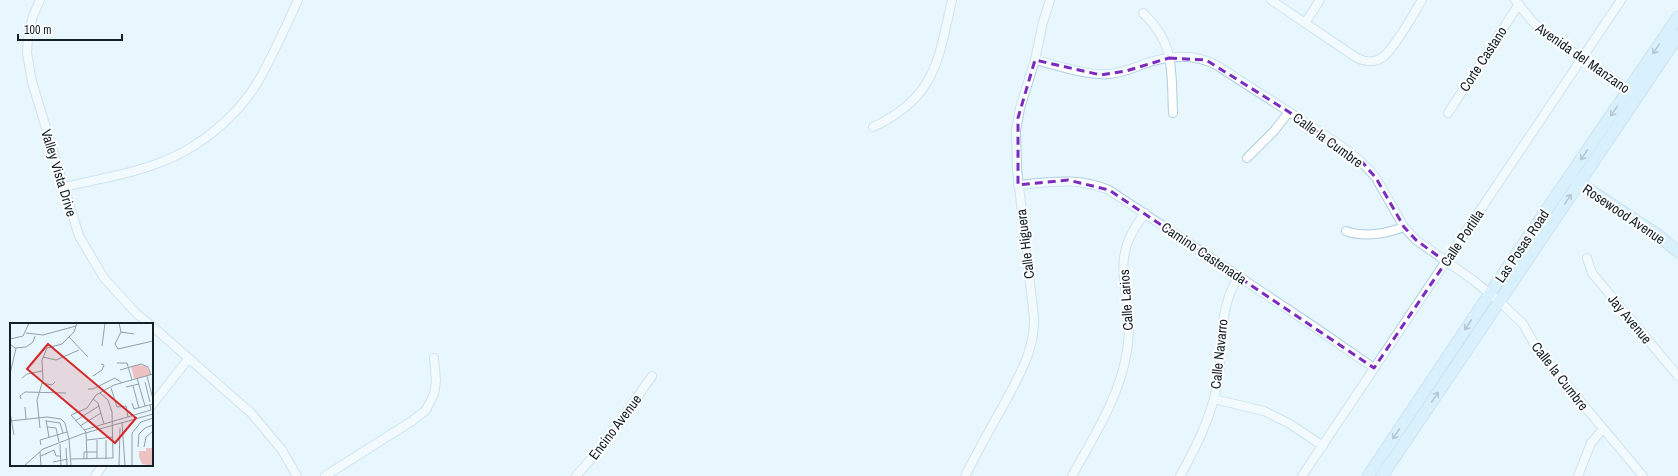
<svg xmlns="http://www.w3.org/2000/svg" width="1678" height="476" viewBox="0 0 1678 476" font-family="'Archivo Narrow',sans-serif">
  <rect width="100%" height="100%" fill="#e8f6fe"/>
  <g fill="none" stroke-linecap="round" stroke-linejoin="round">
    <defs>
      <path id="street" d="M40,0L33,16L28,35L27,53L32,82L79,236L104,278L136,313L149,324
        M1271,0L1357,58C1365,62 1375,63 1383,57C1395,48 1414,13 1422,0
        M1515,0L1532,21L1545,33L1632,92
        M1143,13C1176,44 1171,71 1173,113
        M1305,23L1320,0
        M1035,60C1057,65 1087,76 1109,74C1122,73 1133,68 1144,64C1169,55 1195,53 1218,66C1248,86 1279,105 1309,125C1333,140 1358,155 1376,178L1404,227L1416,240L1473,280L1499,301L1523,324L1536,347L1545,359L1643,476
        M1448,113L1519,4
        M873,127C935,98 938,62 952,0
        M1247,158L1274,131L1289,112
        M1018,185C1052,182 1076,177 1109,190L1316,328L1374,368
        M63,187C102,178 147,172 183,152C211,137 239,112 256,85C272,58 285,28 298,0
        M1346,231C1365,238 1385,234 1404,227
        M1587,258L1592,273L1678,376
        M152,326L251,413L282,450L297,476
        M1214,399L1264,411L1290,424L1323,446
        M152,405L189,358
        M95,476L103,465
        M325,476L412,421L426,410L434,394L436,381L434,358
        M576,476L601,448L652,376
        M965,476C977,453 989,430 1002,408C1017,379 1035,352 1034,318L1017,169L1016,130L1020,108L1035,60L1043,22L1050,0
        M1072,476C1094,436 1120,396 1127,351C1129,337 1130,322 1128,308C1125,285 1119,262 1129,239C1133,230 1139,221 1145,213
        M1180,476C1196,448 1211,417 1217,386C1225,348 1216,311 1239,276
        M1302,476L1621,0
        M1578,476L1591,443L1603,429"/>
      <path id="secondary" d="M1573,179L1658,235L1678,252
        M1368,476L1490,293L1678,17
        M1382,476L1678,36"/>
    </defs>
    <!-- street casing -->
    <use href="#street" stroke="#accee3" stroke-width="10"/>
    <!-- secondary casing -->
    <use href="#secondary" stroke="#accee3" stroke-width="13"/>
    <!-- street -->
    <use href="#street" stroke="#fff" stroke-width="8"/>
    <!-- secondary -->
    <use href="#secondary" stroke="#c8eafc" stroke-width="11"/>
  </g>
  <!-- one-way arrows -->
  <defs><path id="oneway-shaft" d="M-6 0H5M1.5-3L5.5 0L1.5 3" fill="none" stroke-width="1.6" stroke-linecap="round" stroke-linejoin="round"/></defs>
  <g stroke="#778f9d">
    <use href="#oneway-shaft" transform="translate(1656 49) rotate(124)"/>
    <use href="#oneway-shaft" transform="translate(1614 111) rotate(125)"/>
    <use href="#oneway-shaft" transform="translate(1584 155) rotate(124)"/>
    <use href="#oneway-shaft" transform="translate(1568 199) rotate(-56)"/>
    <use href="#oneway-shaft" transform="translate(1468 325) rotate(123)"/>
    <use href="#oneway-shaft" transform="translate(1435 397) rotate(-56)"/>
    <use href="#oneway-shaft" transform="translate(1396 434) rotate(124)"/>
  </g>
  <!-- marked area -->
  <path d="M0 0H1678V476H0ZM1169,58L1206,60L1289,112L1363,163L1376,178L1404,227L1416,240L1446,262L1374,368L1109,190L1068,180L1018,185V118L1035,60L1101,75L1126,71Z" fill="#e8f6fe" fill-opacity=".55" fill-rule="evenodd"/>
  <path fill="none" stroke="#7b2cbf" stroke-width="3" stroke-dasharray="8 5" stroke-linejoin="round" d="M1169,58L1206,60L1289,112L1363,163L1376,178L1404,227L1416,240L1446,262L1374,368L1109,190L1068,180L1018,185V118L1035,60L1101,75L1126,71Z"/>
  <g text-anchor="middle" dominant-baseline="central" stroke-width="4" stroke-linejoin="round" paint-order="stroke">
    <!-- street labels -->
    <g font-size="14" fill="#132028" stroke="#fff">
      <text transform="translate(1583 58) rotate(35)">Avenida del Manzano</text>
      <text transform="translate(1483 59) rotate(-57)">Corte Castano</text>
      <text transform="translate(1328 140) rotate(36)">Calle la Cumbre</text>
      <text transform="translate(59 173) rotate(73)">Valley Vista Drive</text>
      <text transform="translate(1624 214) rotate(34)">Rosewood Avenue</text>
      <text transform="translate(1462 238) rotate(-56)">Calle Portilla</text>
      <text transform="translate(1025 244) rotate(-97)">Calle Higuera</text>
      <text transform="translate(1522 246) rotate(-56)">Las Posas Road</text>
      <text transform="translate(1204 253) rotate(34)">Camino Castenada</text>
      <text transform="translate(1126 300) rotate(-94)">Calle Larios</text>
      <text transform="translate(1630 319) rotate(50)">Jay Avenue</text>
      <text transform="translate(1219 354) rotate(-84)">Calle Navarro</text>
      <text transform="translate(1560 376) rotate(52)">Calle la Cumbre</text>
      <text transform="translate(615 427) rotate(-53)">Encino Avenue</text>
    </g>
  </g>
  <!-- overview -->
  <g transform="translate(10 323)">
    <rect width="143" height="143" fill="#e8f6fe"/>
    <path d="M128,42L136,43L141,52L124,56L121,43ZM136,125H143V143L132,141L129,134V128H136Z" fill="#eec1c2"/>
    <path fill="none" stroke="#93a0a8" stroke-width="1" d="M109,0L111,9L105,21L108,26L143,18M111,9L124,11M16,10L33,12L66,3M59,14L78,34M0,16L13,13L19,0M0,21L5,25L16,24L23,19L25,13M92,23L95,0M33,34L46,37L69,27M107,40H117L122,57M110,47L131,41L138,44L141,52M0,51L6,25M83,53L92,47L94,42L91,41M137,53L143,76M12,55L17,51L32,48M127,55L135,83M135,59L140,79M32,60L42,62L45,59M123,63L129,85M116,64L129,61M101,65L107,84L116,83L118,94M78,66H83L105,55L112,60M11,76L10,73L15,69L56,70M83,76L88,80L94,101M122,80L124,86L143,81M15,84L16,96M0,89L4,112M36,97L39,114M0,98L37,94L51,96L55,100L59,116M36,98L50,100L53,110M65,98L89,83M112,100L115,143M70,103L91,90M37,104L46,105L49,119M30,105L27,77L33,57L32,37L37,25L52,21L64,9L67,0M74,107L141,87L140,82M59,116L61,143M77,117L103,114M87,117V136M96,117V136M50,121L51,143M31,122L30,117L57,109M128,124L129,111L135,105L143,102M134,124L136,114L143,108M56,125L57,143M30,129L31,143M31,133L44,127L46,133H51M61,136L103,135L102,89L98,77L90,70M74,136V129H87M77,136L76,109L61,92L77,85L86,72L104,62L143,51M43,139L58,136M14,143L33,126L72,111L143,91M104,143H138M109,143L110,105M122,143V110L131,99L143,95"/>
    <path fill="#d62828" fill-opacity="0.15" stroke="#d62828" stroke-width="2" d="M38,21L126,95L105,120L17,46Z"/>
    <rect width="143" height="143" fill="none" stroke="#132028" stroke-width="2"/>
  </g>
  <!-- scale -->
  <path d="M18 34v6h104v-6" fill="none" stroke="#132028" stroke-width="2"/>
  <text x="24" y="34" font-size="12" fill="#132028" stroke="#ffffff" stroke-width="3" paint-order="stroke">100 m</text>
</svg>
